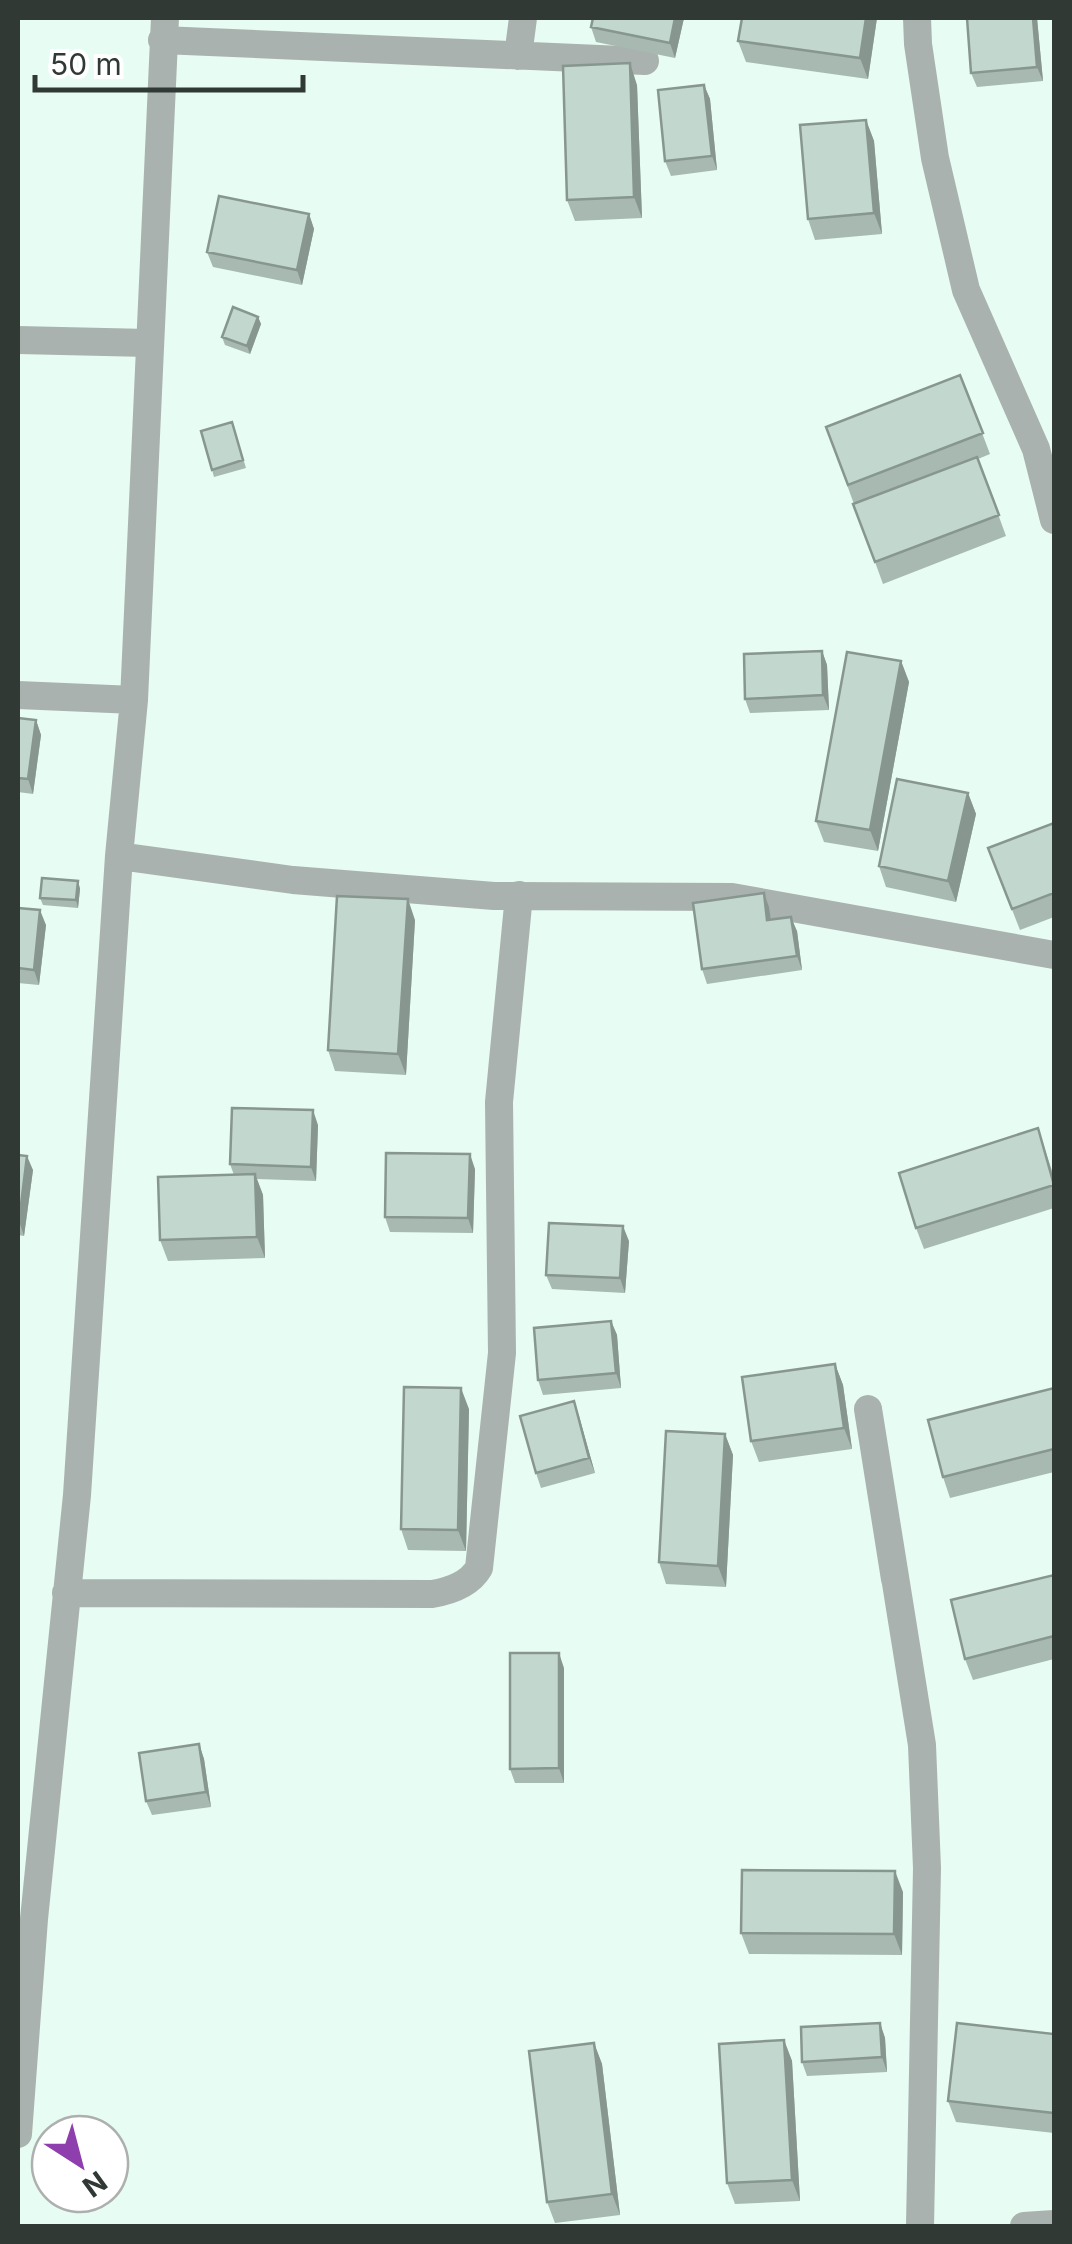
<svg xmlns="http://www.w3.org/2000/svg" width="1072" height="2244" viewBox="0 0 1072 2244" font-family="Inter,sans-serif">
  <rect width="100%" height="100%" fill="#e7fcf2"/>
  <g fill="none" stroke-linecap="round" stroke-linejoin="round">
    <!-- minor -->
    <path stroke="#a9b2ae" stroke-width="28" d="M917,18L918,44L935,158L966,290L1036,449L1054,520
      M162,40L645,61
      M518,56L523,18
      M18,340L148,343
      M18,695L134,700
      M119,856L293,880L494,896L732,897L1054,955
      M895,1579L868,1409L922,1745L927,1868L920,2226
      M66,1593L432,1594C450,1591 469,1585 479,1568L502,1353L499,1102L519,895
      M18,2134L34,1919L77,1495L119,856L134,700L165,18
      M1024,2226L1054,2224"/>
  </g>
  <!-- wall -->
  <path fill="#a7b9b0" d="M593,18H684L675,58L596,42L591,27Z
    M877,18L868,79L746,62L738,41Z
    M967,18H1037L1043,81L977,87L971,73Z
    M637,85L642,218L575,221L567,200Z
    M704,85L710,99L717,170L671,176L665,161Z
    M866,120L874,141L882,234L815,240L808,219Z
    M309,214L314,229L302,285L213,267L207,252Z
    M258,317L261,324L250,354L225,345L222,337Z
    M960,375L990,454L978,459L1006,536L883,584L826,427Z
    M232,422L246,468L214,477L201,431Z
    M822,651L827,665L829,710L750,713L745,699Z
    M901,661L909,682L878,851L824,842L816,821Z
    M18,718L36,720L41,735L33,794L18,792Z
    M968,793L976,814L956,902L886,887L879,866Z
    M1054,823V917L1020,930L988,848Z
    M78,881L80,889L78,908L43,905L40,898Z
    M769,907L771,920L797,931L802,970L707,984L702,969Z
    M18,908L46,925L39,985L18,983Z
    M415,920L406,1075L335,1071L328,1050Z
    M318,1125L316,1181L257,1179L263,1195L265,1258L168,1261L160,1240L234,1175L230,1164Z
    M1038,1128L1054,1177V1208L924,1249L916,1228Z
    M18,1155L33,1170L24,1236L18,1235Z
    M475,1169L473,1233L390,1232L385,1217Z
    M629,1241L625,1293L552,1289L546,1275Z
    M611,1321L617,1335L621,1388L543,1395L538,1380Z
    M835,1364L843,1385L852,1449L759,1462L751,1441Z
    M1054,1388V1472L950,1498L943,1477Z
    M574,1401L595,1473L541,1488L536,1473Z
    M469,1409L466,1551L408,1550L401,1529Z
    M725,1434L733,1455L726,1587L666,1584L659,1562Z
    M1054,1575V1659L973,1680L965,1659Z
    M564,1668V1783H515L510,1769Z
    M199,1744L204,1759L211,1807L152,1815L146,1801Z
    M903,1892L902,1955L749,1954L741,1933Z
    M880,2023L885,2038L887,2072L807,2076L802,2062Z
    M1054,2034V2133L956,2122L948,2101Z
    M784,2040L792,2061L800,2201L735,2204L727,2183Z
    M594,2043L602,2064L620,2215L555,2223L547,2202Z"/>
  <!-- shaded-wall -->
  <path fill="#889690" d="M675,18H684L675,58L670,43Z
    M866,18H877L868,79L860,58Z
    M1033,18H1037L1043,81L1037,67Z
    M630,63L637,85L642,218L634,197Z
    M704,85L710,99L717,170L712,156Z
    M866,120L874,141L882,234L874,213Z
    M309,214L314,229L302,285L297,270Z
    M258,317L261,324L250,354L247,346Z
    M822,651L827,665L829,710L823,695Z
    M901,661L909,682L878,851L870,830Z
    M36,720L41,735L33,794L28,779Z
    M968,793L976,814L956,902L948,881Z
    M78,881L80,889L78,908L76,900Z
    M764,893L769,907L773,935L767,920Z
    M408,899L415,920L406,1075L398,1054Z
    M40,910L46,925L39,985L34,970Z
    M791,917L797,931L802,970L797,956Z
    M313,1110L318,1125L316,1181L311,1167Z
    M470,1154L475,1169L473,1233L468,1218Z
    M27,1156L33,1170L24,1236L19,1221Z
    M255,1174L263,1195L265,1258L257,1237Z
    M623,1226L629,1241L625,1293L620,1278Z
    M611,1321L617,1335L621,1388L616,1373Z
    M835,1364L843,1385L852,1449L844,1428Z
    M461,1388L469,1409L466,1551L458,1530Z
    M574,1401L579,1416L595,1473L589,1458Z
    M725,1434L733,1455L726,1587L718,1566Z
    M559,1653L564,1668V1783L559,1768Z
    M199,1744L204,1759L211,1807L206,1792Z
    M895,1871L903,1892L902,1955L894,1934Z
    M880,2023L885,2038L887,2072L882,2057Z
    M784,2040L792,2061L800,2201L792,2180Z
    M594,2043L602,2064L620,2215L612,2194Z"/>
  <!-- building -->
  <path fill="#c2d7cd" stroke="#889690" stroke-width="2.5" d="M593,18H675L670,43L591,27Z
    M742,18H866L860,58L738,41Z
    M967,18H1033L1037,67L971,73Z
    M630,63L634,197L567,200L563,66Z
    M704,85L712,156L665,161L658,90Z
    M866,120L874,213L808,219L800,125Z
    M219,196L309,214L297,270L207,252Z
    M233,307L258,317L247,346L222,337Z
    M960,375L983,433L848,485L826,427Z
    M232,422L243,460L212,470L201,431Z
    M977,457L999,515L875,562L853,504Z
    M822,651L823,695L745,699L744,654Z
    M847,652L901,661L870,830L816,821Z
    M18,718L36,720L28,779L18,778Z
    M897,779L968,793L948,881L879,866Z
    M1054,823V893L1012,909L988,848Z
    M42,878L78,881L76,900L40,898Z
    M764,893L767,920L791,917L797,956L702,969L693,903Z
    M337,896L408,899L398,1054L328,1050Z
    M18,908L40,910L34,970L18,968Z
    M232,1108L313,1110L311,1167L230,1164Z
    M1038,1128L1054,1185L916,1228L899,1173Z
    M386,1153L470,1154L468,1218L385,1217Z
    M18,1155L27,1156L19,1221H18Z
    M255,1174L257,1237L160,1240L158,1177Z
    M549,1223L623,1226L620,1278L546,1275Z
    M611,1321L616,1373L538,1380L534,1328Z
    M835,1364L844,1428L751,1441L742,1377Z
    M404,1387L461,1388L458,1530L401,1529Z
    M1054,1388V1449L943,1477L928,1420Z
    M574,1401L589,1458L536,1473L520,1416Z
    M666,1431L725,1434L718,1566L659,1562Z
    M1054,1575V1636L965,1659L951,1600Z
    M510,1653H559V1768L510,1769Z
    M199,1744L206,1792L146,1801L139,1753Z
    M742,1870L895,1871L894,1934L741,1933Z
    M880,2023L882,2057L802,2062L801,2027Z
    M957,2023L1054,2034V2113L948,2101Z
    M784,2040L792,2180L727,2183L719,2044Z
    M594,2043L612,2194L547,2202L529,2051Z"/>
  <!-- border -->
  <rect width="1072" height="2244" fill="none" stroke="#313935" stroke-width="40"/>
  <!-- north arrow -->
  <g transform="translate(80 2164) rotate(144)"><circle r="48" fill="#ffffff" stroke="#adb0ae" stroke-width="2.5"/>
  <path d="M0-8L18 38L0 25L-18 38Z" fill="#8f3ead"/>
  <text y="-15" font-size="28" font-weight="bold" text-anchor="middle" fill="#313935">N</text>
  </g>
  <!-- scale -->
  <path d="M35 75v15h268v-15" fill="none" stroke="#313935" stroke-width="5"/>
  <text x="50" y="75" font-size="30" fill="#313935" stroke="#ffffff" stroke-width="8" paint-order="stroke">50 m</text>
</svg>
